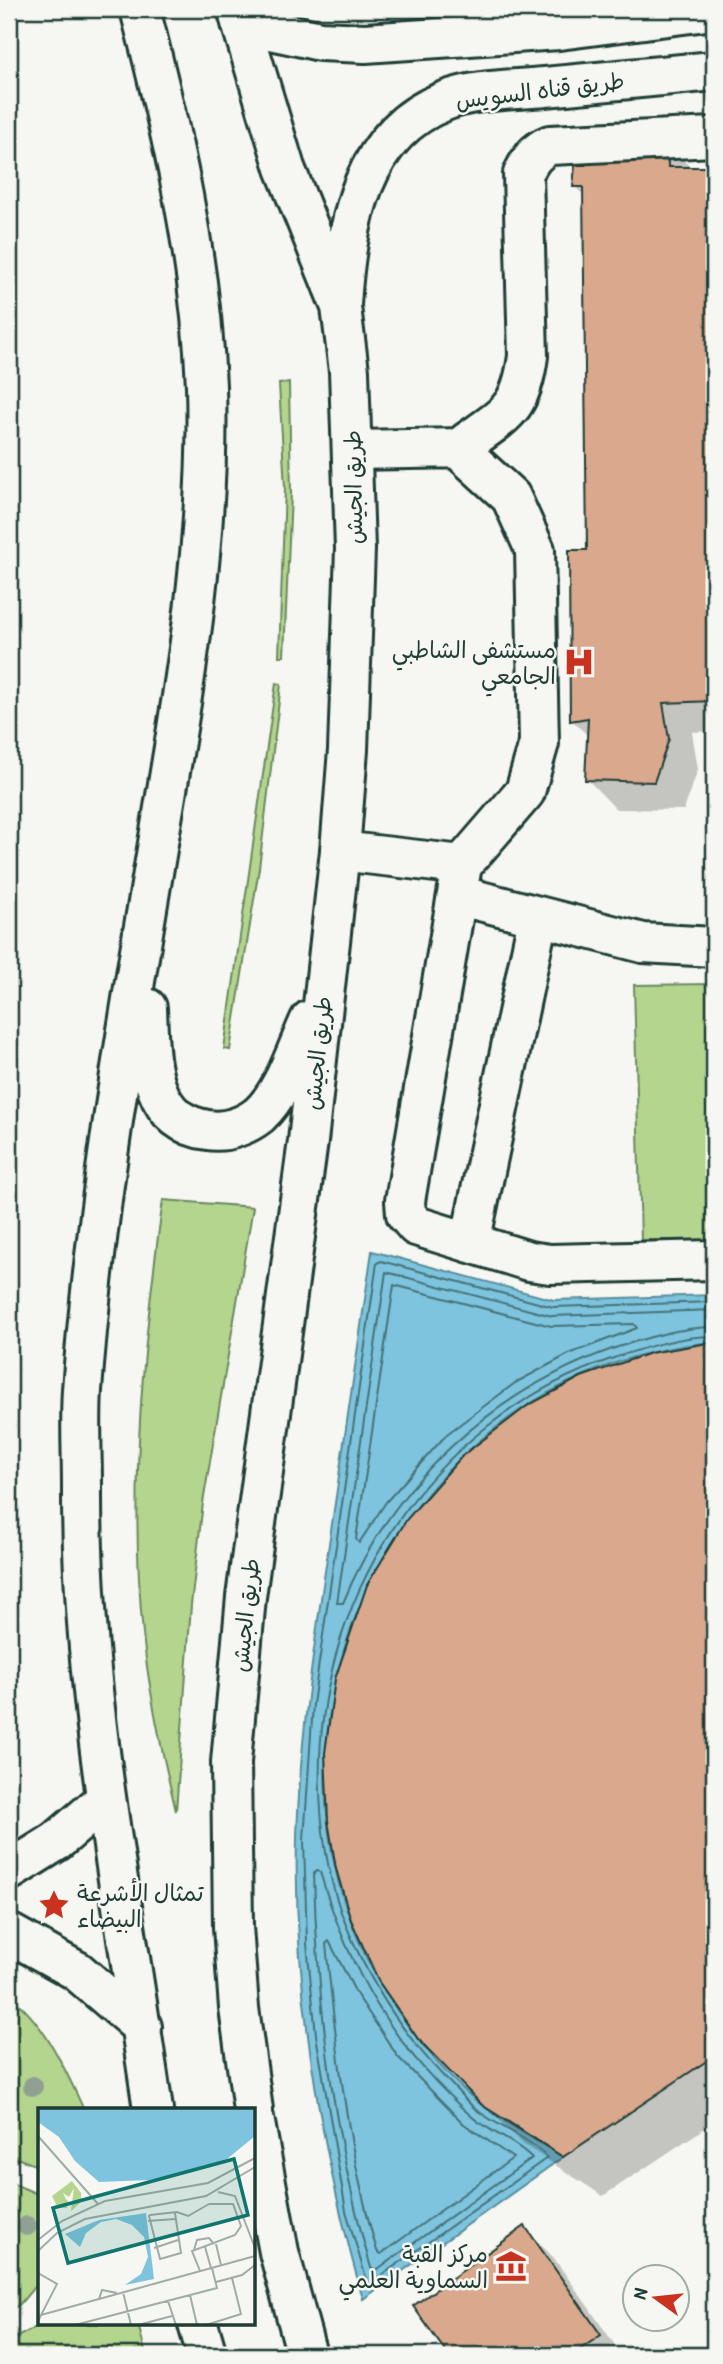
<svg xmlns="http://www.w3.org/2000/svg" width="723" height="2364" viewBox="0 0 723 2364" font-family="'Patrick Hand','Playpen Sans Arabic',sans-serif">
  <rect width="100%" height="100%" fill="#f6f6f2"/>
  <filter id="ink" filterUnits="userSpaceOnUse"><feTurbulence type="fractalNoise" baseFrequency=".0143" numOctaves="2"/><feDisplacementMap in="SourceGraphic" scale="14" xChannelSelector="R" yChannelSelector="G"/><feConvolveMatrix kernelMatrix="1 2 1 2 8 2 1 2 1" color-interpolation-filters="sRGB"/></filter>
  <g filter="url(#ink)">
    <!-- green -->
    <path fill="#b4d58e" stroke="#6a8961" stroke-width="2" d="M289,383L291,494L284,656H279L285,488L279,384Z
      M276,683L281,684L259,868L230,1050L224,1049Z
      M714,984V1240H641L634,985Z
      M163,1200L253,1207L203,1503L191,1605L176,1811C162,1753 149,1694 143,1634C129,1489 143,1343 163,1200Z
      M9,1996C45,2022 66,2071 84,2110H40V2167L9,2155Z
      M9,2182L40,2195V2280L20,2304L9,2311Z
      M42,2324H138L146,2355H9V2341Z"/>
    <!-- water -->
    <path fill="#7ec4df" stroke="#588e9b" stroke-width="2" d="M372,1251L554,1300L714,1295V1342C409,1369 229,1715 379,1982C403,2023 445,2077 483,2106C508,2125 536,2140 563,2157L363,2299C321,2150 293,1992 297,1837C300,1740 314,1646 328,1551C343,1451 357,1351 372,1251Z"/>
    <!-- shadow -->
    <path fill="#0003" d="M666,143L692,169H714V731L692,732L698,769L684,810L616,809L587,779L589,737L572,720L589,552L585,196L575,187L587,166Z
      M711,1344H714V2122L603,2196L523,2144L483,2103Z
      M524,2228L554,2258L622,2355H450L416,2306Z"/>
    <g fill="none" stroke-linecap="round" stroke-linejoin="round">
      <!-- shore -->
      <path stroke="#457378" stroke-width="2" d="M394,1285L551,1326L634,1324L637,1328L569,1354L515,1383L447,1434L386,1502L359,1543L356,1539Z
        M714,1302L553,1307L381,1261L377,1263L313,1704L304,1840L307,1944L316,2035L346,2211L368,2285L547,2158C530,2138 499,2127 478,2111C466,2102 457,2089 446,2079C402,2033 370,1984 346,1925C329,1884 322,1838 320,1794C312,1601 427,1423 611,1359C643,1348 679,1336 714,1336
        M714,1310L552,1316L386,1272L337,1603H343C392,1482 493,1391 615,1348C646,1338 681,1327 714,1327
        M317,1870L320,1872C349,1971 393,2046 470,2115C488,2132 515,2140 532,2158L375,2271L371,2268C334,2140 317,2007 314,1873Z
        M329,1941L357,1995L398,2057L464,2124L513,2158L381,2254L377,2251C348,2152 336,2047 326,1944Z"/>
    </g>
    <!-- building -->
    <path fill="#daa88c" stroke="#1f3d34" stroke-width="2" d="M667,141L668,167H714V701L663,703L669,739L654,782L585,780L588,718L570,721L569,550H587L583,187H573L575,165H585L583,147Z
      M714,1342V2056L563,2157L482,2105L418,2039L379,1982L351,1920L336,1869L328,1821L325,1753L335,1679L367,1585L407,1519L463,1455L527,1406L581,1377L650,1353Z
      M525,2226L601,2335L572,2355H448L413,2306Z"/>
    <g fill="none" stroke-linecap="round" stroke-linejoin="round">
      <defs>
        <path id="minor" d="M714,137L550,145C535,151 530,160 523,174L528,356C521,408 508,413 467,442L466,456L511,497L535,550L539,743L525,792L462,865L405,1201L406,1214L416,1226L529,1261L550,1264L714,1260
          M353,450L465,448
          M340,851L462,865
          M457,895L643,943L714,947
          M470,1243L538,918
          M9,1871L57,1841L105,1800
          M9,1933L77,1971L142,2027"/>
        <path id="highway" d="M140,9C172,133 201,258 206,386C211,550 180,712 153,873C124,1045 95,1216 82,1390C80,1422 82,1454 82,1486C81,1697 124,1903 153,2110
          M237,9L285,168L341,307L349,371L355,549L348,750L340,851L308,1141L246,1597L231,1762L233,1927L239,2008L253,2110
          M241,23L320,41L365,43L559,30L714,10
          M341,305C346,225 361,133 445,101C475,89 512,90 545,87C601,82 658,76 714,71
          M147,1008C149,1056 147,1122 208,1130C226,1133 245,1126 259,1115C284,1092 296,1050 310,1020
          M254,2118L279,2252L307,2355
          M198,2324L207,2355"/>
      </defs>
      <!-- minor casing -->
      <use href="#minor" stroke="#1f3d34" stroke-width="44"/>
      <!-- highway casing -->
      <use href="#highway" stroke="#1f3d34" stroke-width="44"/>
      <!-- minor -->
      <use href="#minor" stroke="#f6f6f2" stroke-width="38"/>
      <!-- highway -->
      <use href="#highway" stroke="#f6f6f2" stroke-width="38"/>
    </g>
    <!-- trees -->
    <g fill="#90a193">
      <circle cx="33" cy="2086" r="10"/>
      <circle cx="27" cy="2226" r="10"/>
    </g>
  </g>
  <!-- icons -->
  <defs>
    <symbol id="hospital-bare" viewBox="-9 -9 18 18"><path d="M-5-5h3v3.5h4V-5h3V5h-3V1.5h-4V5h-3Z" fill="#c8321e" stroke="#f6f6f2" stroke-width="2.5" paint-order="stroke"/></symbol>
    <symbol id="sight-bare" viewBox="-9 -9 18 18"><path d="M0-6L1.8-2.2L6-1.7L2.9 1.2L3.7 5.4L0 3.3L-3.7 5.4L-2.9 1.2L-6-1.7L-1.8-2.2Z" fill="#c8321e" stroke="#f6f6f2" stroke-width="2.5" paint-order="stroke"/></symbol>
    <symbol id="museum-bare" viewBox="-9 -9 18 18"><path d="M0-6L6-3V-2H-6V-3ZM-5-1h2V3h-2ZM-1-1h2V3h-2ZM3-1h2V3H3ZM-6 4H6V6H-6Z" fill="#c8321e" stroke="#f6f6f2" stroke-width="2.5" paint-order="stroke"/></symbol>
  </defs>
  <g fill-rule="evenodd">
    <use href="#hospital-bare" x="557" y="640" width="44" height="44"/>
    <use href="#sight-bare" x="32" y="1883" width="44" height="44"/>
    <use href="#museum-bare" x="489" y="2244" width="44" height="44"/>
  </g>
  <g text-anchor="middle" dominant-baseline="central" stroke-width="5" stroke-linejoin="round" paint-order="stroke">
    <!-- street labels -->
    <g font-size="23" fill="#1f3d34" stroke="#f6f6f2">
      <text transform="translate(540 90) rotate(-7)">طريق قناه السويس</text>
      <text transform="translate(353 487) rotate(-91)">طريق الجيش</text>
      <text transform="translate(317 1053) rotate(-84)">طريق الجيش</text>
      <text transform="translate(245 1615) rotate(-84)">طريق الجيش</text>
    </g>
    <!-- poi labels -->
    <g font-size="23" fill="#1f3d34" stroke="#f6f6f2" text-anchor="end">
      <text x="556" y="649">مستشفى الشاطبي<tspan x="556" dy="26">الجامعي</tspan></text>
      <text x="77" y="1892" text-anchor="start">تمثال الأشرعة<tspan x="77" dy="26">البيضاء</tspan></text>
      <text x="488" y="2253">مركز القبة<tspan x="488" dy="26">السماوية العلمي</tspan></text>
    </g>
  </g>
  <!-- overview -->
  <g transform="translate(38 2108)">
    <rect width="217" height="217" fill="#f6f6f2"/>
    <path d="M34,73L43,85V94L33,103L36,80L31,89L25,85L28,91L21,85L30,93L29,100H20L14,88Z" fill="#b4d58e"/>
    <path d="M0,0H217V28L189,51L155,63L112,72L61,74L37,53L21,29L0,14ZM108,105L116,171L87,177L103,166L110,149L106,129L94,117L78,111L63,114L48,125L42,139L27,126L61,112Z" fill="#7ec4df"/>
    <path fill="none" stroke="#a0aca6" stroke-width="2" d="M0,28L60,96M180,84L197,88L217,140M137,105L143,145L122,151L111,108L112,107L139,104L150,108L171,96M110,113L137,111M0,132L24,113L67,93L170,75L217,50M178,136L183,157M167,139L173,160M116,140L140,132M156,142L159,132L171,130L176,136M0,143L19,125L47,111L168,88L217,59M162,163L154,143L197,127L203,118L195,96H171M0,165L19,176L0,213M178,174L204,167L217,157M85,184L93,217M152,187L159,217M61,191L64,182L79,185M130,193L138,217M3,207L217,148M37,217L179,180L174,160M100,217L134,208M168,217L203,206L194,170"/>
    <path fill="#0f766e" fill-opacity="0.15" stroke="#0f766e" stroke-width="3.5" d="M196,51L210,107L30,155L15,100Z"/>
    <rect width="217" height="217" fill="none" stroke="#1f3d34" stroke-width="3.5"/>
  </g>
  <!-- margin -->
  <rect width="723" height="2364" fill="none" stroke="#f6f6f2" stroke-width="35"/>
  <rect x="18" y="18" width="688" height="2329" fill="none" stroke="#1f3d34" stroke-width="2.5" filter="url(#ink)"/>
  <!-- north arrow -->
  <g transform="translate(656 2298) rotate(285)"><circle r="33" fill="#f6f6f2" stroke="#a0aca6" stroke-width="2"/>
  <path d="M0-5L12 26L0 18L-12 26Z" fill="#c8321e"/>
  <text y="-10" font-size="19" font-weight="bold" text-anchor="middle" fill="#1f3d34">N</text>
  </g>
</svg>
